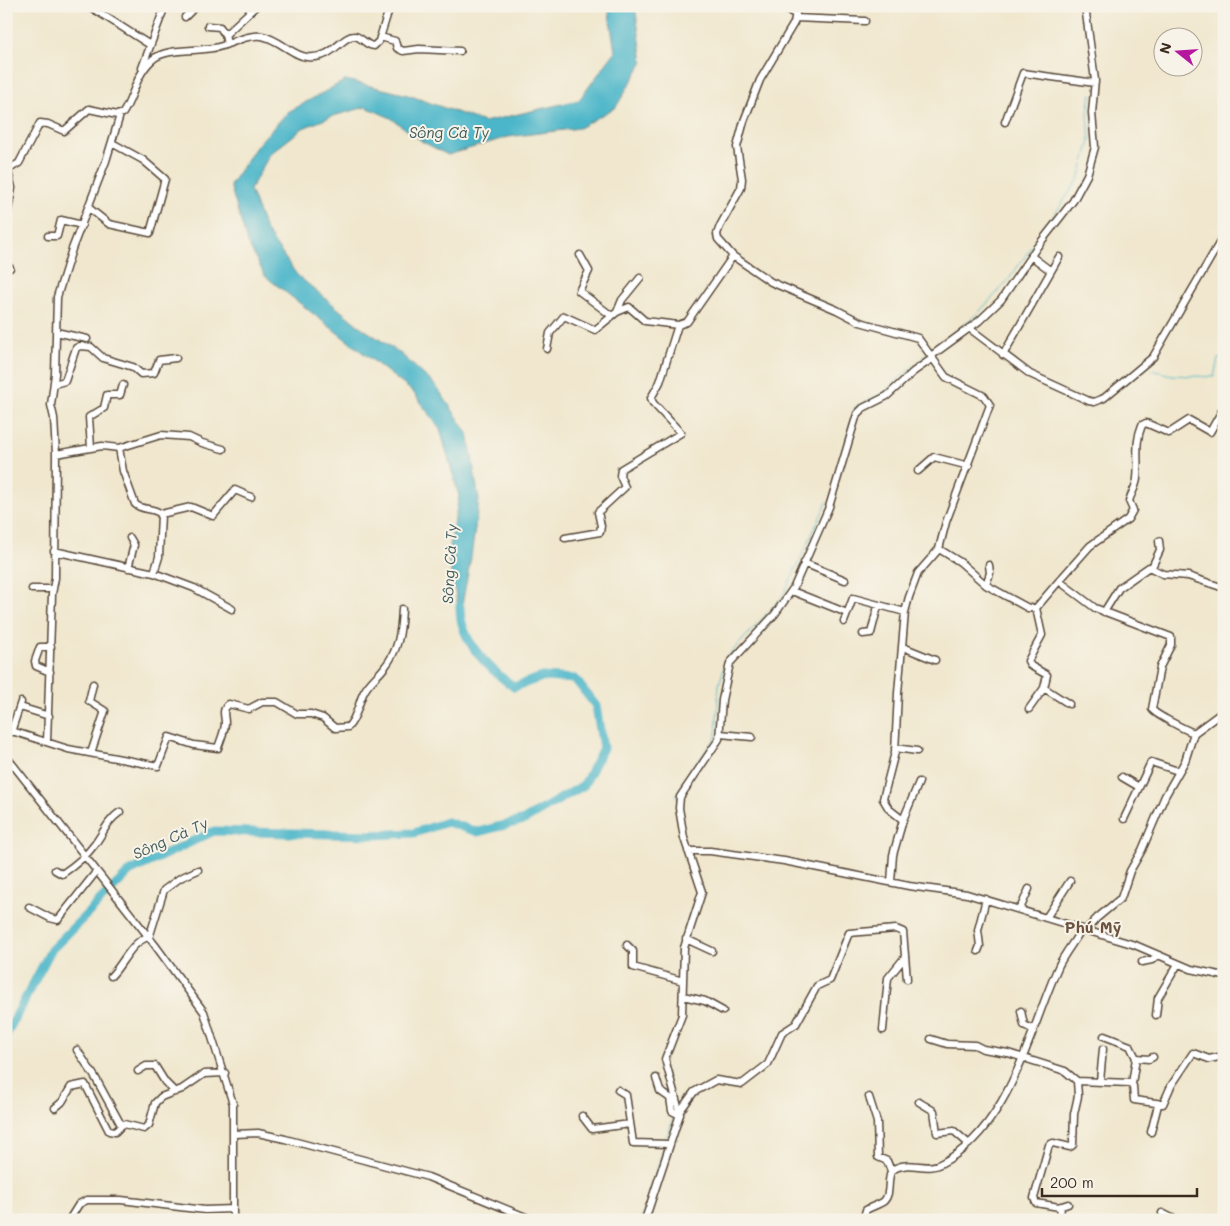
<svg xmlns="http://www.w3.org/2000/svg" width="1230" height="1226" viewBox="0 0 1230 1226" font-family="Mali,sans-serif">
  <rect width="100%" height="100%" fill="#f7f3e8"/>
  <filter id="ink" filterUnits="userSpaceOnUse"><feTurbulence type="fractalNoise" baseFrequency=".02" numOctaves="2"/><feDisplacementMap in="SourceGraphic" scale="10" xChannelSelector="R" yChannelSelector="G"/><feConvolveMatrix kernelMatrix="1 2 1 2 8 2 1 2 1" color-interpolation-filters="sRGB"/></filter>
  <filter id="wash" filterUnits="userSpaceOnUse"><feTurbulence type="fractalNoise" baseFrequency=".0096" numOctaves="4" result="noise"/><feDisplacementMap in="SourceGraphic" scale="20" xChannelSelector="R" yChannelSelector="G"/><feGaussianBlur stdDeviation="1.12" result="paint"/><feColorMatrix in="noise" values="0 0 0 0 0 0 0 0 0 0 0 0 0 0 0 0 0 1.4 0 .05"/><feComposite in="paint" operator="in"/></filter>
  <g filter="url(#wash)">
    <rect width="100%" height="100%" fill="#f0e7ce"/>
    <!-- water -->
    <path fill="#4bb6c9" stroke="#437074" d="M608,6H635L643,62L616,107L579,128L508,137L448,155L423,142L391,118L366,107L333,116L303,128L270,154L250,190L266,231L297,275L358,325L401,354L436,386L468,433L479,500L471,557L460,616L448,557L459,496L440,429L413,392L265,276L247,242L230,185L258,144L288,112L346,80L408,95L484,122L579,100L615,52Z"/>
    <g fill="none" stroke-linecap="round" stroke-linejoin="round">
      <!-- stream -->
      <path stroke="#4bb6c9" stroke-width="1" d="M1081,6L1086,33
        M930,352L977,314L1007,282L1079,179L1090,141L1088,114L1091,94
        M1151,370L1172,375L1214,377L1218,359L1224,358
        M843,451L855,407L883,393L927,354
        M677,798V793L687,776L716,737L719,685L727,657L783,596L827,502
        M680,963V947L698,889
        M663,1057L669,1039
        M665,1070L668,1083
        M666,1140L674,1116
        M641,1220L664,1147"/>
      <!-- river -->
      <path stroke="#4bb6c9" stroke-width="9" d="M6,1035L51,950L129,872L214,831L373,835L414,833L447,822L478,832L524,820L584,785L603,748L596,706L575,679L542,677L514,687C488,668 459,641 460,606"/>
    </g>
  </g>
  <g filter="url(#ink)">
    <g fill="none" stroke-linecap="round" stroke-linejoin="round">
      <defs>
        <path id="street" d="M89,6L150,45
          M777,6L796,14
          M797,6L794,23L760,80L744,121L737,147L742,179L741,188L720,226L717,234L718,239L733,256L771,282L837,310L860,322L918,338L946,377L984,396L990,405L946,522L939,549L918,573L909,597L905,612L898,693L895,752L883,799L889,809L903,820L893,855L891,882
          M185,17L196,6
          M795,18L865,21
          M208,26L220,27L225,35
          M380,37L395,41L397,48L403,51L419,49L460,51
          M227,44L225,35L256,6
          M142,68L165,6
          M1005,122L1023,73L1095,83
          M6,171L19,163L40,123L48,124L64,131L89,109L117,115L123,113C134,96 136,74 152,60C167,46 202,53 222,46C234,42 249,34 262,36C279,39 293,56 307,57C333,60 341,36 354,36C361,36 366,46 374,46L379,41L390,6
          M89,208L109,224L150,233L165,179L143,160L112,143
          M6,222L12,188L8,171
          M48,236H57L61,220L82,225
          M580,255L589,271L579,291L612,316
          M1031,256L1051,271
          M6,266L10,268
          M617,312L622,300L640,278
          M969,328L1030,374L1089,401L1094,402L1104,398L1153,357L1224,235
          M56,332L87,339
          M547,349L550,333L564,316L595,330L617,312L629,307L645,321L678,325L687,322L733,256
          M1003,355L1059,257
          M931,356L979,321L1001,300L1037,247L1073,201L1087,175L1095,147L1092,113L1095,80L1085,6
          M54,384L65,381L76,348L80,346L91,347L103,358L133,367L141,374L154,373L159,360L176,358
          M91,448L89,417L104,408L107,395H120L123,385
          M119,448L123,471L135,504C142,511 153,507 161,514L159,557L154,573
          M56,454L102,446L119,448L161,435L189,437L202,443L223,449
          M918,471L934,457L969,466
          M161,514L191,507L213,516L235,490L251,497
          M565,538L600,532L601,526L598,512L625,487L620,476L621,469L681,433L653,403L651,398L660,382L678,325
          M939,549L960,562L986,585L1028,608H1036L1059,581L1095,608L1171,637V645L1160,667L1152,709C1154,714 1186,730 1194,733
          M54,551L154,573L194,588L232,609
          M804,563L845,580
          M1152,567L1160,550L1159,541
          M128,568L134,545L130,538
          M1059,581L1090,546L1128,519L1133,510L1129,501C1131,494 1136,487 1137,479C1139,460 1134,444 1142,425L1146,423L1169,433L1189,420L1210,432L1224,407
          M986,585L990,573L989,565
          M32,589H53
          M792,591L847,613
          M1104,612L1119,588L1149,567L1163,574L1188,576L1224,588
          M844,622L853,598L905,612
          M863,634L871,633L878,606
          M903,647L935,660
          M50,672L36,666L35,661L40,647H51
          M1044,688L1069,704
          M20,707L49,716
          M1029,709L1044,688L1047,675L1031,666L1028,661L1042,635L1036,608
          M6,732H15L68,749L158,766L169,737L194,745L218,748C220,741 225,731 225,723C225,715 221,710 229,704L249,709L262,702H277L297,714H311L323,718L335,728L348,727C358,716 358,703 364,692C369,682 378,676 384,668C399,650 401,631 402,609
          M11,732L21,702
          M720,734L752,737
          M47,742L52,594L55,578L56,454L54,418L51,405L55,374L57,297L72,249L106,161L120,115
          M895,748L917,751
          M91,753L105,711L89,701L93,684
          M6,756L155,945L204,1012L233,1104V1220
          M1122,777L1139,787
          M1124,819L1151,762L1178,771
          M903,820L919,782
          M688,851H710L784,861L909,886L967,894L1135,945L1191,969L1224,976
          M55,870L62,874C74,866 87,855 95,844C104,832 107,821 120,812
          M29,907L50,918L58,920L96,872
          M1020,909L1029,889
          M1046,918L1070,881
          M1085,931L1097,918L1121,898L1130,871L1142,850L1165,796L1185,761L1194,733L1224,711
          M149,938L164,890L180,878L198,870
          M686,939L712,951
          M627,945L633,951V967L683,981
          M978,951L980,946L978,930L986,899
          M1142,962L1152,960L1157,955
          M111,976C123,964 131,942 148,937
          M683,996L705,1001L723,1011
          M1021,1011L1024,1025L1032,1029
          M1156,1015L1158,998L1178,964
          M883,1030L888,978L905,957
          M1104,1036L1130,1046L1136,1058
          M931,1039L947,1044L975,1045L983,1049L1008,1053L1065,1071L1077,1081L1078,1096L1074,1114L1073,1145L1070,1147L1053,1143L1049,1145L1034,1198L1036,1203L1059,1207L1068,1204
          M77,1050L95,1077L120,1123L144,1129L149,1125L155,1103L161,1097L182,1089L204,1074L225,1073
          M138,1071L146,1066H155L165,1082L175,1092
          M656,1078L660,1091L670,1098L672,1111L680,1115
          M1077,1081L1130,1083L1133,1086L1134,1100L1163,1104L1171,1086L1193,1053L1209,1059L1224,1056
          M1100,1081L1103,1049
          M1132,1084L1136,1058L1149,1059L1153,1057
          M618,1090L626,1095L633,1143L669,1144
          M869,1097L877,1122L878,1157L887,1161L891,1171
          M919,1102L934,1111L937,1133L954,1131L969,1144
          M55,1108L62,1102L71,1087L85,1084L109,1131L115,1132L122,1125
          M680,1111L694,1092L716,1080L742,1084L768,1064L782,1033L796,1024L817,986L830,980L849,933L896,929L903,932L907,979
          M582,1116L592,1129L630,1124
          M1151,1132L1158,1105
          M234,1134L258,1133L285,1139L428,1177L533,1220
          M1061,1206L1060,1218L1066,1220
          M1162,1213L1176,1220
          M69,1220L79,1204L87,1200H121L205,1210L233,1209
          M645,1220L680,1114L665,1059L682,1015L684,948L702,892L684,838L679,808L680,797L719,739L722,700L730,663L775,614L794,587L829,507L857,414L863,408L887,396L913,372L933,358
          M863,1220L866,1210C872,1206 879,1205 884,1201C892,1193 886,1179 892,1170C909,1159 925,1172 940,1164C1010,1130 1029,1031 1059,965C1065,953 1074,942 1081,930"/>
      </defs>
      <!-- street casing -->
      <use href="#street" stroke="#564638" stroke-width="9"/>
      <!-- street -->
      <use href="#street" stroke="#fff" stroke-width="6"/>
    </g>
  </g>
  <g text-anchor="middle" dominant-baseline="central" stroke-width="4" stroke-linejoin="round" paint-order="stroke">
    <!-- water labels -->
    <g font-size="15" font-style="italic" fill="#415b5a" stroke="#f7f3e8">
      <text x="449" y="132">Sông Cà Ty</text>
      <text transform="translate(449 564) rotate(-87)">Sông Cà Ty</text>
      <text transform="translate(170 838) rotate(-24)">Sông Cà Ty</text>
    </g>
    <!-- quarter labels -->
    <g font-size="16" font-weight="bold" fill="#6c523f" stroke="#f7f3e8">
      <text x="1093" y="926">Phú Mỹ</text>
    </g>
  </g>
  <!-- margin -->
  <rect width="1230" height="1226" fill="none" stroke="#f7f3e8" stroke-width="25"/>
  <!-- north arrow -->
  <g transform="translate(1178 52) rotate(287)"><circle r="24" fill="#f7f3e8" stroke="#aca397"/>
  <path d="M0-4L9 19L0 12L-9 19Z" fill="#b5179e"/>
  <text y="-8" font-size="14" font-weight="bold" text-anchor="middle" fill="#3b2a1e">N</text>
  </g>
  <!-- scale -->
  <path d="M1042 1188v8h155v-8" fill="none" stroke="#3b2a1e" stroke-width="2.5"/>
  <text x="1050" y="1188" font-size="15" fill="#3b2a1e" stroke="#f7f3e8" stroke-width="4" paint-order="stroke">200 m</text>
</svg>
